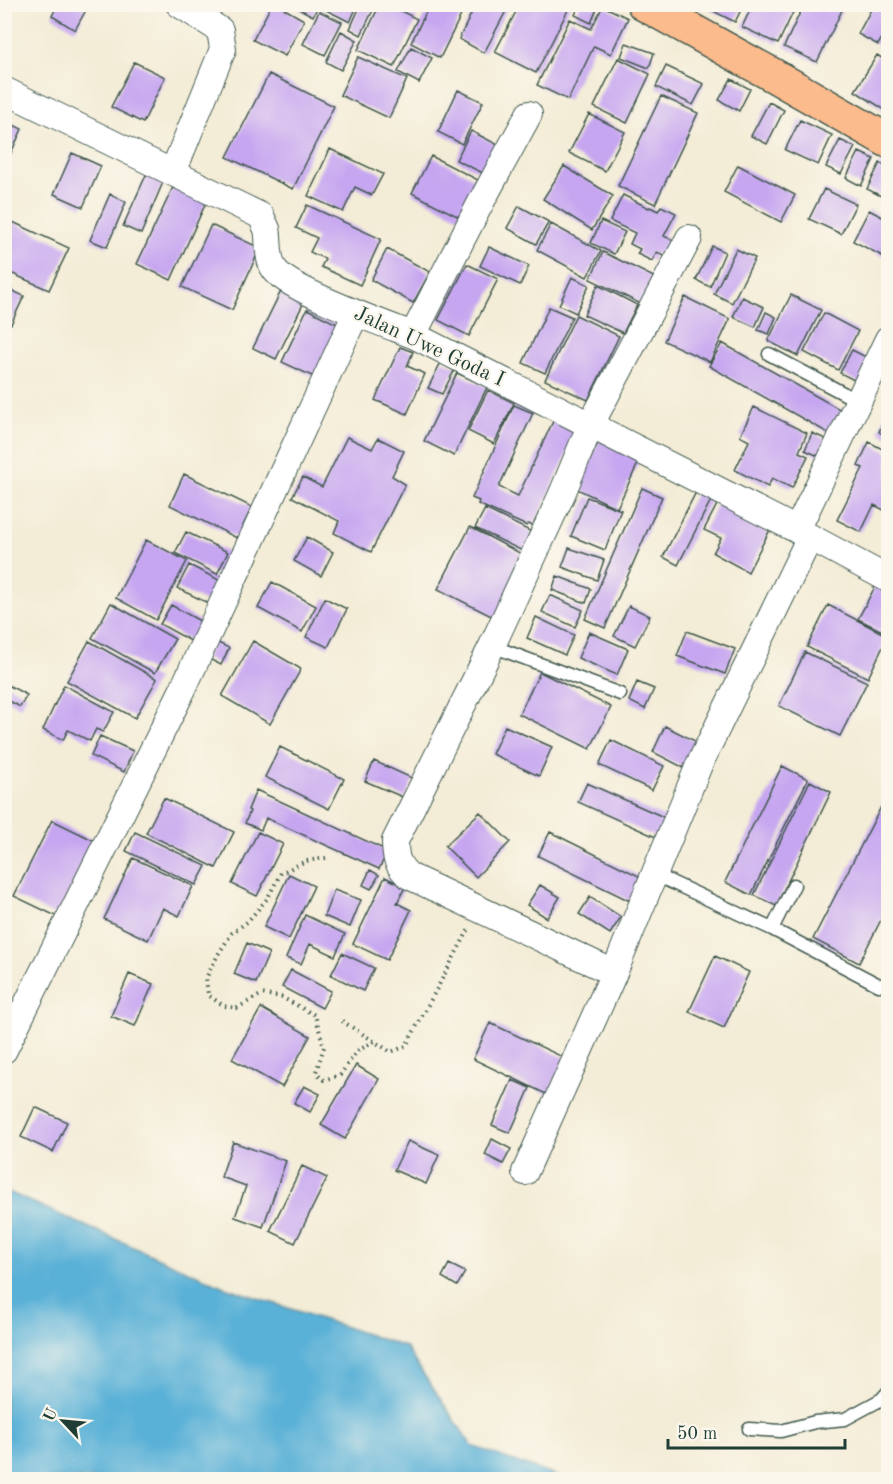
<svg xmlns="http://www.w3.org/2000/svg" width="893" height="1484" viewBox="0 0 893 1484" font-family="'Old Standard TT',serif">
  <rect width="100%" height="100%" fill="#fbf7ec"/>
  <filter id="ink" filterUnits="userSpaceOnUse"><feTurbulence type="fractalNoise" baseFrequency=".0167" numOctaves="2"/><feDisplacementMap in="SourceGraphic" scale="12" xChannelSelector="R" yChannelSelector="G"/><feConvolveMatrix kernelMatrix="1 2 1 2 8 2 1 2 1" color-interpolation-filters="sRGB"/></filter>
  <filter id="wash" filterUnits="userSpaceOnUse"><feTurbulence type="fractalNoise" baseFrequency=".008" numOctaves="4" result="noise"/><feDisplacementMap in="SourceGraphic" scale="24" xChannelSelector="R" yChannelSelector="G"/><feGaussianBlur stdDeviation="1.35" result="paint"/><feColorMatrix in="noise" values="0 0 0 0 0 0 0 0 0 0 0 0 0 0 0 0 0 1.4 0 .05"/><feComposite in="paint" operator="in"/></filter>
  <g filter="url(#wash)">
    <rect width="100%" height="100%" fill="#f3ecd6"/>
    <!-- water -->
    <path fill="#5ab1d7" stroke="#3c7786" stroke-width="1.5" d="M4,1190L222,1286L405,1347L472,1446L564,1479H5Z"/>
    <g id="blocks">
      <!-- building -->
      <path fill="#c6a6f0" d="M58,4H77L86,10L75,30L52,16Z
        M272,4H276L304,20L285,56L253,40Z
        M290,4H319L313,16Z
        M322,4H358L350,22L320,7Z
        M361,4H376L361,35L350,29Z
        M380,4H387L417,19L394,67L358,50Z
        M430,4H446L462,13L440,58L411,43Z
        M476,4H499L507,9L484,53L459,39Z
        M520,4H571L536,73L495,52Z
        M580,4H599L591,23L575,15Z
        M712,4H744L735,22L709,9Z
        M753,4H797L778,44L742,27Z
        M804,4H845L817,62L784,47Z
        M874,4H888V27L878,45L858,34Z
        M603,6L628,18L611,54L594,46L568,100L537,85L570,19L591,29Z
        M319,11L342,22L325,55L303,44Z
        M341,31L357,40L341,70L326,62Z
        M626,43L654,53L649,68L621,57Z
        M411,47L432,58L419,83L398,72Z
        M877,55L888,62V112L855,91Z
        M358,57L407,79L389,118L340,95Z
        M618,58L650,74L627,123L594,107Z
        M134,62L165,77L143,123L111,107Z
        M666,66L704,84L693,105L656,87Z
        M269,74L334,106L293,189L227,157Z
        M731,79L750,89L739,111L719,100Z
        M458,90L483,102L462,144L438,132Z
        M661,96L698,113L655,204L618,186Z
        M769,102L784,110L767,144L751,136Z
        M589,114L625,132L605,171L569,153Z
        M800,120L832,135L818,165L785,150Z
        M5,121L22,129L5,166Z
        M471,131L504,148L489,176L456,160Z
        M840,140L855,147L841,174L826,167Z
        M330,149L383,174L372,195L355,187L343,212L308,196Z
        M859,152L874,159L861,186L846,178Z
        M72,153L101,166L83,207L54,194Z
        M431,156L478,180L459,217L412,193Z
        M880,163L888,168L887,199L867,189Z
        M738,165L795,195L781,222L724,192Z
        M564,166L613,196L592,230L543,199Z
        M147,173L164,180L141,234L123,226Z
        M175,183L208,198L171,280L137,264Z
        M824,189L856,204L841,234L809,219Z
        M110,194L126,202L107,247L90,240Z
        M623,195L649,208L650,207L658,211L661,206L676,213L664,236L674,241L666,257L657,252L652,261L637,254L640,249L630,244L635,233L610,221Z
        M307,205L381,239L360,285L321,267L325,259L310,252L317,238L296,228Z
        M519,206L549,222L536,244L507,228Z
        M869,210L888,220V259L853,241Z
        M4,218L69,248L49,290L4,270Z
        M601,221L625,232L614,254L591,243Z
        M551,224L601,251L587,277L537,250Z
        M211,225L260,248L232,310L182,287Z
        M712,246L725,252L710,287L696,280Z
        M489,247L529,266L520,285L480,266Z
        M387,249L430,272L413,303L371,280Z
        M736,249L755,258L732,303L714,294Z
        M603,252L664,282L651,309L590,279Z
        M467,264L498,279L469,336L438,320Z
        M572,277L589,285L576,313L559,305Z
        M598,285L637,305L623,333L584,315Z
        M4,287L24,296L11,324L4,321Z
        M281,291L304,302L276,359L253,348Z
        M791,295L821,310L798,356L768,341Z
        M685,297L730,319L710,362L664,341Z
        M742,297L764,307L755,327L733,317Z
        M549,307L572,317L545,373L523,363Z
        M307,309L339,325L314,377L282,362Z
        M766,312L776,317L769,334L758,330Z
        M824,313L858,331L838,370L804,352Z
        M576,315L619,336L588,400L545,380Z
        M722,343L850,415L837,438L709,366Z
        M400,347L413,352L407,366L425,374L407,414L375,400Z
        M852,350L872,360L860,383L840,373Z
        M442,360L456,367L442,394L428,388Z
        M457,373L487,387L454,456L424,441Z
        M488,390L514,403L494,444L468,431Z
        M514,405L533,413L499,487L518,496L555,417L579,428L534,526L528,524L527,526L478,504L479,501L472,498Z
        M754,407L807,433L799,452L808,456L792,488L772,478L768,487L735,470L749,441L740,436Z
        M888,408V437L879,432Z
        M812,433L832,442L825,459L805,450Z
        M601,436L642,455L617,508L577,489Z
        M347,437L372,449L378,438L404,451L392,476L405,484L371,552L334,533L339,521L292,497L303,477L322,487Z
        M869,442L888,452V512L874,505L861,532L837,520L863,468L858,466Z
        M184,474L252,507L237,538L170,505Z
        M642,488L662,497L605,628L585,619Z
        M698,488L713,496L678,565L663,557Z
        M723,493L775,520L748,572L713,553L721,538L704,530Z
        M587,497L621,510L605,550L571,536Z
        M485,509L536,534L527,553L475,528Z
        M470,527L531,559L499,620L438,589Z
        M186,532L228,552L217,574L175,553Z
        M307,537L333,552L321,576L294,561Z
        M146,540L187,561L156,620L116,598Z
        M569,548L604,560L597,580L562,567Z
        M189,565L229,585L218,608L177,588Z
        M557,576L591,589L586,603L552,590Z
        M878,581L888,586V634L858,619Z
        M272,582L316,606L302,632L258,608Z
        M550,595L583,610L575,627L542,612Z
        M325,598L347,609L328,647L306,637Z
        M111,603L175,639L155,673L92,638Z
        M171,605L209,626L198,645L160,624Z
        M828,605L888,636L868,678L807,647Z
        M629,606L650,616L635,646L614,636Z
        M536,617L574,635L565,655L527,638Z
        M687,631L735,649L725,674L677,656Z
        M589,632L628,649L617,675L578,658Z
        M89,641L157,679L135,718L67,681Z
        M214,641L229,648L221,665L205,657Z
        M253,641L301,669L270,724L222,696Z
        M805,652L867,682L840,736L779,706Z
        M540,672L611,707L590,749L519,714Z
        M637,682L654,689L645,709L629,701Z
        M4,683L27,695L20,707L4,698Z
        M64,685L114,712L103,732L96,729L90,741L68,730L63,740L43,730Z
        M505,726L552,747L539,776L492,754Z
        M665,726L701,744L688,770L653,752Z
        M100,736L133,751L124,772L91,756Z
        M611,740L664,766L652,790L599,765Z
        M280,747L344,779L329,809L265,777Z
        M374,761L414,779L405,798L365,781Z
        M782,766L808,779L751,895L725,882Z
        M810,781L831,792L776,906L754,895Z
        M587,783L668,819L660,839L578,802Z
        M256,790L388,851L379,869L266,818L261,830L245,823L250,811L248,810Z
        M164,798L234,832L216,868L146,833Z
        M882,805L888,808V906L859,963L813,939Z
        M480,812L510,842L476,877L445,846Z
        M52,820L97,842L60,918L14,896Z
        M135,832L206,866L196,885L126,851Z
        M258,832L283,844L257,896L232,884Z
        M550,832L641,877L630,901L538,856Z
        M133,858L193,886L179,916L163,908L148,940L104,919Z
        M370,870L379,875L371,889L363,885Z
        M289,874L314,886L289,939L264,927Z
        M385,877L405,887L397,903L411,910L387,960L353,944Z
        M540,885L560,897L547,918L527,905Z
        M334,890L361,900L350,927L324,916Z
        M590,897L621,917L610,934L579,914Z
        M305,915L345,934L335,956L310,944L301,964L286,958Z
        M247,943L269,953L256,983L234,974Z
        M342,953L374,968L363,991L331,975Z
        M715,956L749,972L724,1028L689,1012Z
        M291,970L331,991L322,1008L282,987Z
        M129,974L153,984L135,1026L111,1016Z
        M261,1008L310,1036L282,1087L232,1059Z
        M490,1023L565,1058L548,1095L473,1059Z
        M356,1065L379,1079L345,1139L321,1125Z
        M512,1080L530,1088L510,1133L492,1125Z
        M304,1086L320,1094L310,1112L294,1103Z
        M35,1107L67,1122L53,1152L21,1137Z
        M492,1139L511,1149L503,1164L485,1155Z
        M408,1141L439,1155L426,1184L394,1170Z
        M233,1142L286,1161L263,1227L235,1217L246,1186L221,1177Z
        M302,1166L327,1178L295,1243L270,1231Z
        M449,1264L465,1272L457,1286L442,1277Z"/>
    </g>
  </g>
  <g filter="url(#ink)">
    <use href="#blocks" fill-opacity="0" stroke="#3f574c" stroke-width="1.5"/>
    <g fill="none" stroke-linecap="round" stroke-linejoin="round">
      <defs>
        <path id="service" d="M769,354L860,402
          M492,646L620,694
          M656,875L772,929L879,985L888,984
          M772,929L794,885
          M749,1429L781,1431L815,1422L845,1419L882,1399L888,1392"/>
        <path id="minor" d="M4,90L261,216C263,220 265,225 267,229C270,242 266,258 275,270C291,291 384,324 413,335L797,530L888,579
          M173,172L223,49L220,30L179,4
          M413,335L479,206L529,114
          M797,530L888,339
          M614,973L409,876C397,865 395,858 395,841L492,646L562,494L590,426L689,238
          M4,1050L182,691L356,313
          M525,1172L614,973L699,765L810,537"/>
        <path id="trunk" d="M644,4L771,74L888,141"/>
      </defs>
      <!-- service casing -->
      <use href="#service" stroke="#3f574c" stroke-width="15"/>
      <!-- minor casing -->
      <use href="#minor" stroke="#3f574c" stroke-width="28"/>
      <!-- trunk casing -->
      <use href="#trunk" stroke="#3f574c" stroke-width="36"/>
      <!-- path -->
      <path stroke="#3f574c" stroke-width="4" stroke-dasharray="1.5 4.5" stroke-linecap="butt" d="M326,858L306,861L281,873L267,899L247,922L232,933L219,953L206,978L208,995L224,1006L237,1008L262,994L281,997L315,1015L324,1047L316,1072L324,1080L340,1075L357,1051L375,1041
        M342,1021L391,1052L406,1046L469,929"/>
      <!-- service -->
      <use href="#service" stroke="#fff" stroke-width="12"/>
      <!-- minor -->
      <use href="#minor" stroke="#fff" stroke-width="26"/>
      <!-- trunk -->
      <use href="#trunk" stroke="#fbbb8d" stroke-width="33"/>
    </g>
  </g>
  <g text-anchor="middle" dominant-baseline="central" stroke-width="4.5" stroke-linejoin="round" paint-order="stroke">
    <!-- street labels -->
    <g font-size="21" fill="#1f3d34" stroke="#fbf7ec">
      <text transform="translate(429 347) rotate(25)">Jalan Uwe Goda I</text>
    </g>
  </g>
  <!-- margin -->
  <rect width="893" height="1484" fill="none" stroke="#fbf7ec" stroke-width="24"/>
  <!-- north arrow -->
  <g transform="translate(63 1421) rotate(296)" stroke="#fbf7ec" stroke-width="4.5" paint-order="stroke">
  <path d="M0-4.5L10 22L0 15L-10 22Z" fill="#1f3d34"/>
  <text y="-9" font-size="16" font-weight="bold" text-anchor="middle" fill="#1f3d34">U</text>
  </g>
  <!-- scale -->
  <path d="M668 1439v9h177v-9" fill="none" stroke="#1f3d34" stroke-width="3"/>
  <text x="677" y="1439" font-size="18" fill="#1f3d34" stroke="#fbf7ec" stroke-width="4.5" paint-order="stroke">50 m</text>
</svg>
